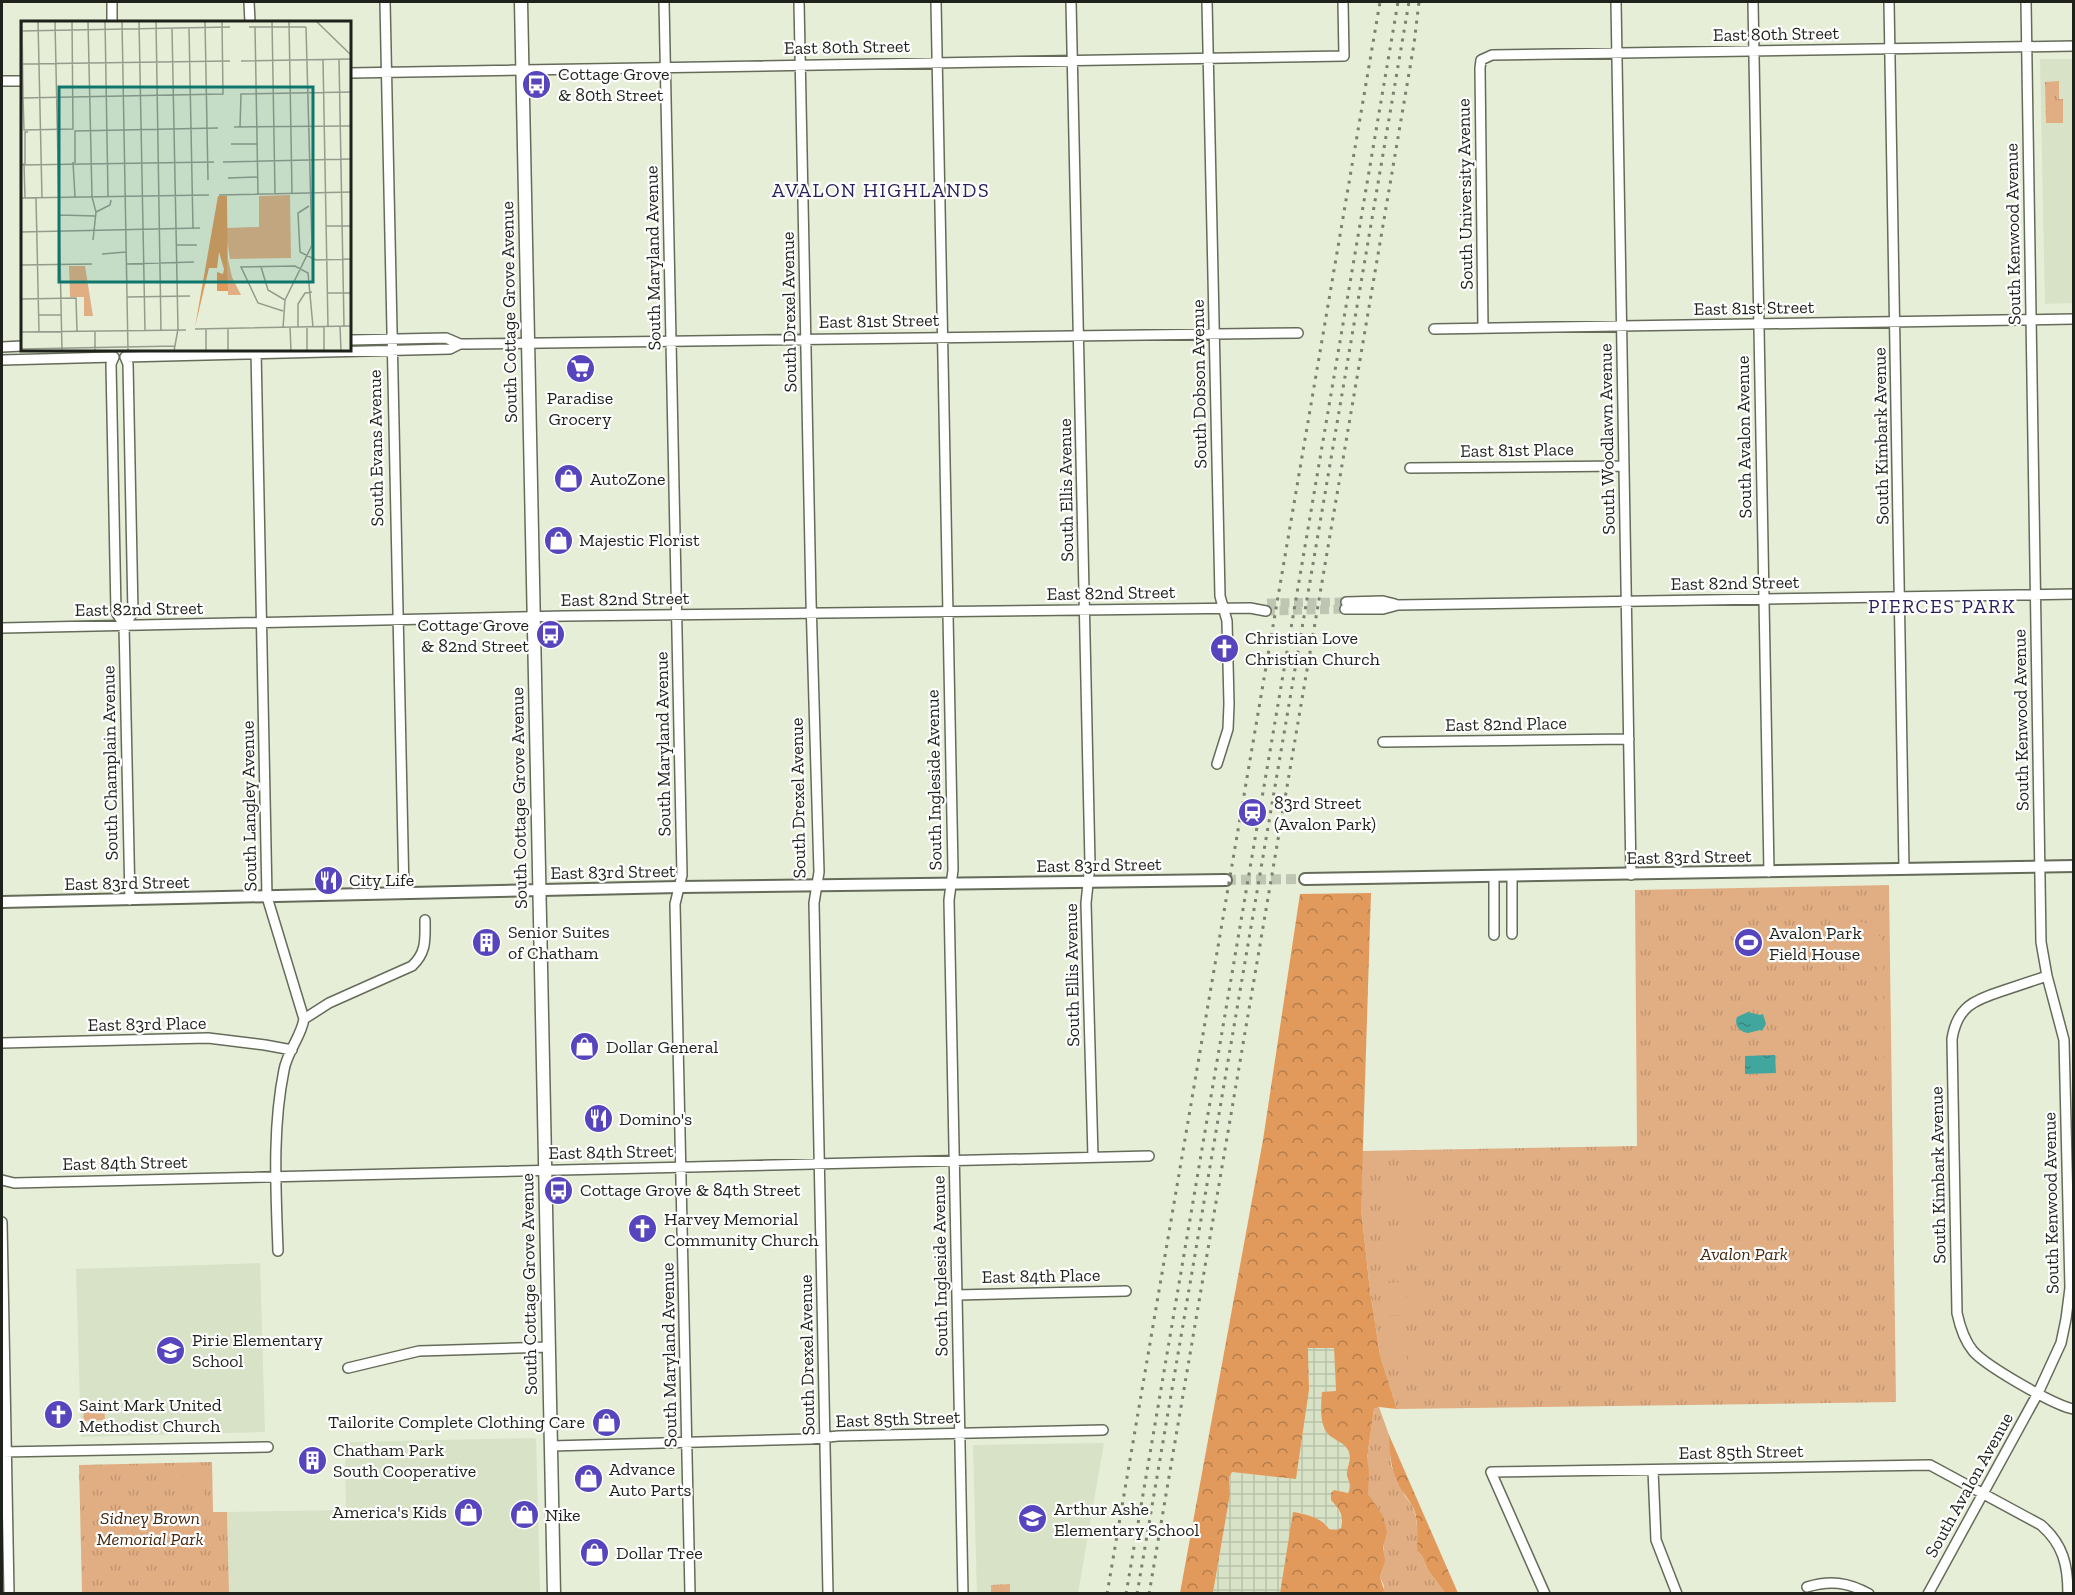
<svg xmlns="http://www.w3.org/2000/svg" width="2075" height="1595" viewBox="0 0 2075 1595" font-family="'Zilla Slab',serif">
  <defs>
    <pattern id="industrial-grid" width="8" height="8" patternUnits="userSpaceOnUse" patternTransform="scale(1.5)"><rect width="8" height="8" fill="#d7e2c6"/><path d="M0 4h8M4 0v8" fill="none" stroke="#b8c2aa"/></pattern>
    <pattern id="grass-tufts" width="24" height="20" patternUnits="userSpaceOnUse" patternTransform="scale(1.5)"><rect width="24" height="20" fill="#e1ae84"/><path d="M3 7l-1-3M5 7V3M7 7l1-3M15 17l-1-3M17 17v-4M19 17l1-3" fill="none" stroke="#c19571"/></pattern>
    <pattern id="forest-crowns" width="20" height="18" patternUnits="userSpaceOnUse" patternTransform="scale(1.5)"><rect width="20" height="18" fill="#e19a5c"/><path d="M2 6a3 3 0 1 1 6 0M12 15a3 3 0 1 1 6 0" fill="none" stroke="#b67d4b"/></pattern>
    <pattern id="water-ripples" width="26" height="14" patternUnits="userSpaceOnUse" patternTransform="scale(1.5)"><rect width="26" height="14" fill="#41a69e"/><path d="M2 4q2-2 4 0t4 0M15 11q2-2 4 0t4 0" fill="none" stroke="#368780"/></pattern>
  </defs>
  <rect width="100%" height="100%" fill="#e6eed8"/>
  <!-- built -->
  <path fill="#d7e2c6" d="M2040,59H2073V303L2045,304Z
    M260,1263L265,1432L81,1437L76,1269Z
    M536,1438L540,1593H229L227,1512L346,1510L345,1442Z
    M1104,1443L1078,1593H977L973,1445Z"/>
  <!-- industrial -->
  <path fill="url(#industrial-grid)" d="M1308,1348H1334L1336,1391L1321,1401L1322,1418L1327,1433L1345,1445L1350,1453L1347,1477L1351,1483V1489L1349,1493L1334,1490L1337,1507L1343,1519L1341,1528L1335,1530L1329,1529L1326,1524L1302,1513L1294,1512L1280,1593L1213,1594L1230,1494L1229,1478L1232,1472L1296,1479L1309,1390Z"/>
  <!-- grass -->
  <path fill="url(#grass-tufts)" d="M2059,81V99H2063V123H2046L2045,82Z
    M1889,885L1896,1402L1397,1409L1380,1355L1370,1291L1361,1208V1151L1637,1146L1635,890Z
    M104,1403L105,1420L84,1421L83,1404Z
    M1379,1407L1389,1435L1391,1465L1405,1496L1412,1505L1416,1517L1418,1537L1417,1551L1422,1556L1428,1570L1445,1593H1383L1384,1586L1380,1577C1386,1563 1381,1547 1386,1532L1368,1494L1367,1458L1374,1409Z
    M212,1462L213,1512H227L229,1593H82L79,1465Z
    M1010,1584V1593H991V1585Z"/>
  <!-- forest -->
  <path fill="url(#forest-crowns)" d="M1371,893L1361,1208L1370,1291L1380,1355L1397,1409L1379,1407L1374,1409L1367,1458L1369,1471L1368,1494L1383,1516L1387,1532L1383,1547L1385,1561L1380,1577L1384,1590L1383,1594L1280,1593L1293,1512C1304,1513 1324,1519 1329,1529L1335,1530L1341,1528C1344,1515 1340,1510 1331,1500V1493L1334,1490L1348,1493C1353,1485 1349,1483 1347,1476C1346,1468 1352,1460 1349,1452C1345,1442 1335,1441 1328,1434C1319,1424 1321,1404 1322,1392L1336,1391L1334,1348H1308L1309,1390L1296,1479L1232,1472L1229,1478L1230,1494L1213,1593H1180L1263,1140L1300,894Z
    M1389,1435L1458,1593H1445L1428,1570L1422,1556L1417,1551C1417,1536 1419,1518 1412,1505C1408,1498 1402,1492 1399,1485C1391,1470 1389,1452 1389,1435Z"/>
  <!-- pitch -->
  <path fill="#e1ae84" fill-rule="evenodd" d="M1855,921C1872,922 1881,932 1883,949L1884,1071C1874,1100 1835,1092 1832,1062L1830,944C1834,931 1842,923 1855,921ZM1859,926L1873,934L1877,946L1879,1063C1875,1089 1846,1091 1839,1066L1835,952C1837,937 1843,927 1859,926Z
    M1846,949H1866L1867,978L1847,979Z
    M1383,1183H1399V1215H1384Z
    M1404,1183H1420V1215H1405Z
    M1387,1232H1402V1265H1387Z
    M1406,1232H1421V1264H1406Z
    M1403,1282V1315H1388V1283Z
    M1407,1282H1422L1423,1314L1407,1315Z
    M1388,1331H1403L1404,1363L1389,1364Z
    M1407,1331H1423V1364H1408Z
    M183,1466H204L205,1496H183Z"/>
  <!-- water -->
  <path fill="url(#water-ripples)" d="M1748,1012L1760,1015L1763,1014L1766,1024L1762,1031L1760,1030L1748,1033C1739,1032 1734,1025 1737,1017Z
    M1775,1055L1776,1073L1745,1074V1056Z"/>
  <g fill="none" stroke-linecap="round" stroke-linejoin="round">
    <!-- minor-tunnel -->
    <path stroke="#bec5b2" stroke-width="9" stroke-dasharray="9 4.5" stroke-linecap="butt" d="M1267,603L1346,602
      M1266,611L1345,609"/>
    <!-- tertiary-tunnel -->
    <path stroke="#bec5b2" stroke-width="10" stroke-dasharray="10 5" stroke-linecap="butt" d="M1226,880L1305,879"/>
    <defs>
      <path id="minor" d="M112,2V22
        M249,2L250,22
        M385,2L404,893
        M664,2L682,875L675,904L690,1594
        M799,2L811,600L819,872L814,903L828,1594
        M936,2L953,870L949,900L963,1594
        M1071,2L1090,864L1086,903L1093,1157
        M1207,2L1220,596L1227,621L1229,704L1228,729L1217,764
        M1616,2L1631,875
        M1753,2L1769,872
        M1889,2L1904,869
        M350,73L1344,56L1343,2
        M2,81H22
        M1483,328L1480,68L1481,60L1492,55L2074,46
        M1434,329L2074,319
        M350,340L446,338L460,344H467L1298,333
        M2,347L22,346
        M256,350L267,897L304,1019C301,1037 287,1052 284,1070C272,1129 276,1191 278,1251
        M2,360L114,357L111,364L116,612L124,625L130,900
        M1410,468L1624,466
        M1346,602L1383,601L1395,604
        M1345,609H1383L1398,605L2074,594
        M124,625L133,613L128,364L125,357L450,349L460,344
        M2,628L565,616L1250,608L1266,611
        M1383,742L1629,739
        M1494,877V935
        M1512,877V934
        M2047,976C2032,981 2017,986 2002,991C1974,1000 1957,1007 1952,1039L1957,1313C1960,1327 1964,1340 1973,1351C1986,1366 2055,1406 2074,1409
        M304,1019L329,1003L412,966C427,952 425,939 425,920
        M2,1043L208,1038L265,1045L292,1050
        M2,1180L14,1183L1149,1156
        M2,1222L9,1594
        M957,1295L1126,1291
        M348,1368L419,1351L549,1347
        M551,1446L811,1439L838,1436L1103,1430
        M2,1452L268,1447
        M1653,1470L1656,1540L1677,1594
        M1807,1587C1830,1580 1848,1582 1869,1594
        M1545,1594L1491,1472L1930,1465L2041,1525C2063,1544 2068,1565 2068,1594
        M1928,1594L2038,1393L2061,1343L2066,1319L2070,1288L2064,1040L2047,976L2041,942L2026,2"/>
      <path id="tertiary" d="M1305,879L2074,866
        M2,902L679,887L1226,880"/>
      <path id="secondary" d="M521,2L554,1594"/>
    </defs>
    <!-- minor casing -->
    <use href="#minor" stroke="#646c59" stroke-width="12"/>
    <!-- tertiary casing -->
    <use href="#tertiary" stroke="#646c59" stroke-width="14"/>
    <!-- secondary casing -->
    <use href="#secondary" stroke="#646c59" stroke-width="15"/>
    <!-- minor -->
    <use href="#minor" stroke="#fff" stroke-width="9"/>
    <!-- tertiary -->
    <use href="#tertiary" stroke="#fff" stroke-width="10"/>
    <!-- secondary -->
    <use href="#secondary" stroke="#fff" stroke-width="12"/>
    <!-- rail -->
    <path stroke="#7b8071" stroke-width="3" stroke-dasharray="3 6" stroke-linecap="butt" d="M1107,1594L1380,2
      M1126,1594L1398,2
      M1137,1594L1409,2
      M1149,1594L1414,44L1419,2"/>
  </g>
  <!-- icons -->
  <defs>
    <symbol id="bus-disc" viewBox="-11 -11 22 22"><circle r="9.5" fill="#5745bd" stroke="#fff"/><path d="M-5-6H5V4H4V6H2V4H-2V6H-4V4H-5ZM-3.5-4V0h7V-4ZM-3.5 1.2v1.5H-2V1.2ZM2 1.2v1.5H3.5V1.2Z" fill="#fff"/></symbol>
    <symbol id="supermarket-disc" viewBox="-11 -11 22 22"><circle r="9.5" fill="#5745bd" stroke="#fff"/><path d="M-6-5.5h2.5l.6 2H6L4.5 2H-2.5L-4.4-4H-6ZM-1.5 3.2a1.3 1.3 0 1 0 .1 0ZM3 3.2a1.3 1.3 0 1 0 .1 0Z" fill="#fff"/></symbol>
    <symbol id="shop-disc" viewBox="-11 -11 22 22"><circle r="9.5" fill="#5745bd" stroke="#fff"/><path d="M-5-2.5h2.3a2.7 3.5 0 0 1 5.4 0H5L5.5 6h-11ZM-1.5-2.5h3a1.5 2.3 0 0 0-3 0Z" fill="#fff"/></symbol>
    <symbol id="church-disc" viewBox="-11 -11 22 22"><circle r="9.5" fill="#5745bd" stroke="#fff"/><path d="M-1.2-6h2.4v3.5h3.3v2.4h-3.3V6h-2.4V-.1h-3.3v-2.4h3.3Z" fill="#fff"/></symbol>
    <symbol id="station-disc" viewBox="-11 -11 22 22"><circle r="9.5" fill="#5745bd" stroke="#fff"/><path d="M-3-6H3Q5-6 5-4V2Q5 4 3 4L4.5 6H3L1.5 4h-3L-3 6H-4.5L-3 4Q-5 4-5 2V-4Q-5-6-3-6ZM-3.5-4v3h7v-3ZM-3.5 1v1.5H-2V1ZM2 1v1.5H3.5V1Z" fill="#fff"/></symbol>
    <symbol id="restaurant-disc" viewBox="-11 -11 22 22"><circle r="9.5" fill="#5745bd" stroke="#fff"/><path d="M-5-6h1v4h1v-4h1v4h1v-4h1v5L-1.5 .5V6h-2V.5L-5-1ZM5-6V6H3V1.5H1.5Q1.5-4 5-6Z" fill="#fff"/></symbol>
    <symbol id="building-disc" viewBox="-11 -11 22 22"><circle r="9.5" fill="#5745bd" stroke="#fff"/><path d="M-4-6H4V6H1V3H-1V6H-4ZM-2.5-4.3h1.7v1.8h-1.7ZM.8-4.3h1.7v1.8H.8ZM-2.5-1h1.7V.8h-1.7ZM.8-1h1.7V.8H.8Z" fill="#fff"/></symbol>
    <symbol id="stadium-disc" viewBox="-11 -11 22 22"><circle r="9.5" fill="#5745bd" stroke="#fff"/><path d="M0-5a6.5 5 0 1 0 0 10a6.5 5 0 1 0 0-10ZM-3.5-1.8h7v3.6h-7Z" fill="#fff"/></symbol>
    <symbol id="school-disc" viewBox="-11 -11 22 22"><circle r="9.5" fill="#5745bd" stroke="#fff"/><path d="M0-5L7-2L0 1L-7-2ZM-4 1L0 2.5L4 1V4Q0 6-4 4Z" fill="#fff"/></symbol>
  </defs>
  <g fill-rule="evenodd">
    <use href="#bus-disc" x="520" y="68" width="33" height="33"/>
    <use href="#supermarket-disc" x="564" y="352" width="33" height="33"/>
    <use href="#shop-disc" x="552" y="462" width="33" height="33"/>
    <use href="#shop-disc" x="542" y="524" width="33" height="33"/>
    <use href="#bus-disc" x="534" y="618" width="33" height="33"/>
    <use href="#church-disc" x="1208" y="632" width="33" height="33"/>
    <use href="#station-disc" x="1236" y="796" width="33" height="33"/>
    <use href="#restaurant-disc" x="312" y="864" width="33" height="33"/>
    <use href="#building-disc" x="470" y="926" width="33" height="33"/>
    <use href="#stadium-disc" x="1732" y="926" width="33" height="33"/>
    <use href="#shop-disc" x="568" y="1030" width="33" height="33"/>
    <use href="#restaurant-disc" x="582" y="1102" width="33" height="33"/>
    <use href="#bus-disc" x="542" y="1174" width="33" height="33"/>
    <use href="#church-disc" x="626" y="1212" width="33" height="33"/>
    <use href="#school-disc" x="154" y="1334" width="33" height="33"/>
    <use href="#church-disc" x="42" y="1398" width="33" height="33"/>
    <use href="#shop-disc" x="590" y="1406" width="33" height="33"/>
    <use href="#building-disc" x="296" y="1444" width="33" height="33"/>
    <use href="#shop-disc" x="572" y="1462" width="33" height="33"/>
    <use href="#shop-disc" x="452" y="1496" width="33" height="33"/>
    <use href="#shop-disc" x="508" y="1498" width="33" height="33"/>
    <use href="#school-disc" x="1016" y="1502" width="33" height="33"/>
    <use href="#shop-disc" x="578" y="1536" width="33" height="33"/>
  </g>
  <g text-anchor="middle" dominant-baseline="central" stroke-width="4.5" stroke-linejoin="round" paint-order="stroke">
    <!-- street labels -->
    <g font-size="18" fill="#1f221a" stroke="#fff">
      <text transform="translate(1776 34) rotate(-1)">East 80th Street</text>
      <text transform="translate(847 47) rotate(-1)">East 80th Street</text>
      <text transform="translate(1465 194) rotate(-91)">South University Avenue</text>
      <text transform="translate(2013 234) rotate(-91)">South Kenwood Avenue</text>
      <text transform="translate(653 258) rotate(-91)">South Maryland Avenue</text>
      <text transform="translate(1754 308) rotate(-1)">East 81st Street</text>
      <text transform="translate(509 312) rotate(-91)">South Cottage Grove Avenue</text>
      <text transform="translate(789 312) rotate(-91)">South Drexel Avenue</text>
      <text transform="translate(879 321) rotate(-1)">East 81st Street</text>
      <text transform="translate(1199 384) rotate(-91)">South Dobson Avenue</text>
      <text transform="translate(1881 436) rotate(-91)">South Kimbark Avenue</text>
      <text transform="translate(1744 437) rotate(-91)">South Avalon Avenue</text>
      <text transform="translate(1607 439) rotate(-91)">South Woodlawn Avenue</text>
      <text transform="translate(376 448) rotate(-91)">South Evans Avenue</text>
      <text transform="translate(1517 450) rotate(-1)">East 81st Place</text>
      <text transform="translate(1066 490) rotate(-91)">South Ellis Avenue</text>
      <text transform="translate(1735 583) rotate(-1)">East 82nd Street</text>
      <text transform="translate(1111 593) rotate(-1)">East 82nd Street</text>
      <text transform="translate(625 599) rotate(-1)">East 82nd Street</text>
      <text transform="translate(139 609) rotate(-1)">East 82nd Street</text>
      <text transform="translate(2021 720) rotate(-91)">South Kenwood Avenue</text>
      <text transform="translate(1506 724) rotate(-1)">East 82nd Place</text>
      <text transform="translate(663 744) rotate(-91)">South Maryland Avenue</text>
      <text transform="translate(110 763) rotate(-91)">South Champlain Avenue</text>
      <text transform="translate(934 780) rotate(-91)">South Ingleside Avenue</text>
      <text transform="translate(519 798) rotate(-91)">South Cottage Grove Avenue</text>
      <text transform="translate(798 798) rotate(-91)">South Drexel Avenue</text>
      <text transform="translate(249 806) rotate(-91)">South Langley Avenue</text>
      <text transform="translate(1689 857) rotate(-1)">East 83rd Street</text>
      <text transform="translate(1099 865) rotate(-1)">East 83rd Street</text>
      <text transform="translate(613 872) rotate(-1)">East 83rd Street</text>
      <text transform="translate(127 883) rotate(-1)">East 83rd Street</text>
      <text transform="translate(1072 975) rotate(-91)">South Ellis Avenue</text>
      <text transform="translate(147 1024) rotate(-1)">East 83rd Place</text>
      <text transform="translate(611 1152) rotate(-1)">East 84th Street</text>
      <text transform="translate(125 1163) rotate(-1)">East 84th Street</text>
      <text transform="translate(1938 1175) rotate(-91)">South Kimbark Avenue</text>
      <text transform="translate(2051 1203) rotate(-91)">South Kenwood Avenue</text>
      <text transform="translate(940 1266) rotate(-91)">South Ingleside Avenue</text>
      <text transform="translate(1041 1276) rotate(-1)">East 84th Place</text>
      <text transform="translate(529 1284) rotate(-91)">South Cottage Grove Avenue</text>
      <text transform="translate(669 1355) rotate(-91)">South Maryland Avenue</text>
      <text transform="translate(807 1355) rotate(-91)">South Drexel Avenue</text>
      <text transform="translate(898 1419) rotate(-2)">East 85th Street</text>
      <text transform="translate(1741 1452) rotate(-1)">East 85th Street</text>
      <text transform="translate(1969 1485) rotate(-61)">South Avalon Avenue</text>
    </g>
    <!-- poi labels -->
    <g font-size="18" fill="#1f221a" stroke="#fff" text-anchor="start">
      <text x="558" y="74">Cottage Grove<tspan x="558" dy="21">&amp; 80th Street</tspan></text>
      <text x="580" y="398" text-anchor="middle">Paradise<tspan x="580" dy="21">Grocery</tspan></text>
      <text x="590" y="479">AutoZone</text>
      <text x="579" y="540">Majestic Florist</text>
      <text x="529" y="625" text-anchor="end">Cottage Grove<tspan x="529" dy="21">&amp; 82nd Street</tspan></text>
      <text x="1245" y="638">Christian Love<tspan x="1245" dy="21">Christian Church</tspan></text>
      <text x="1274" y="803">83rd Street<tspan x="1274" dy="21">(Avalon Park)</tspan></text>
      <text x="349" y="880">City Life</text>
      <text x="508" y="932">Senior Suites<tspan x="508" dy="21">of Chatham</tspan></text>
      <text x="1769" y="933">Avalon Park<tspan x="1769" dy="21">Field House</tspan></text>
      <text x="606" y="1047">Dollar General</text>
      <text x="619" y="1119">Domino's</text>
      <text x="580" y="1190">Cottage Grove &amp; 84th Street</text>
      <text x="664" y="1219">Harvey Memorial<tspan x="664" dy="21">Community Church</tspan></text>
      <text x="192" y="1340">Pirie Elementary<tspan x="192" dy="21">School</tspan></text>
      <text x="79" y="1405">Saint Mark United<tspan x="79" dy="21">Methodist Church</tspan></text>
      <text x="585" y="1422" text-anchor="end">Tailorite Complete Clothing Care</text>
      <text x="333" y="1450">Chatham Park<tspan x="333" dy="21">South Cooperative</tspan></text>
      <text x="609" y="1469">Advance<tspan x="609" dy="21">Auto Parts</tspan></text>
      <text x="1054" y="1509">Arthur Ashe<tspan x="1054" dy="21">Elementary School</tspan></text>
      <text x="447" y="1512" text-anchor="end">America's Kids</text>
      <text x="545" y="1515">Nike</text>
      <text x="616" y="1553">Dollar Tree</text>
    </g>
    <!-- park labels -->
    <g font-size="18" font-style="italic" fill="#45280d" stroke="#fff">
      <text x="1744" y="1254">Avalon Park</text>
      <text x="150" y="1518">Sidney Brown<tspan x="150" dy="21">Memorial Park</tspan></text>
    </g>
    <!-- neighbourhood labels -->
    <g font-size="20" letter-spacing="1.5" fill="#29215b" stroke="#fff">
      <text x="881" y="190">AVALON HIGHLANDS</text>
      <text x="1942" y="606">PIERCES PARK</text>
    </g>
  </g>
  <!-- overview -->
  <g transform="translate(21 21)">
    <rect width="330" height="330" fill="#e6eed8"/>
    <path d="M269,174L270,237L209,238L204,207L238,206V175ZM207,238L211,256L220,274H207ZM48,245H64L72,295H63V276H49Z" fill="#e1ae84"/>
    <path d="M197,175H206L207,270H196V251L202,253L203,248L198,231L196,247H188L174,306Z" fill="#e19a5c"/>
    <path fill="none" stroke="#969c8c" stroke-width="1.5" d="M1,0L2,78M17,0L21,177M34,0L41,330M67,0L71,176L75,191L72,219M84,0L87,175M101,0L107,330M118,0L124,309M135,0L140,309M184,0L187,159M251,0L254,173M268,0L271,172M295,0L330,34M228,6H285M234,6L237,173M151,7L157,308L153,330M168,7L172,208M0,10L209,6M302,38L307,306M318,38L323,305M220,40L330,38M0,43L209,40M0,77L202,73L201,0M2,77L3,109L52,108L51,0M213,106L330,105M219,106L220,73L330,71M210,123H237M52,141L54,176M202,141L330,138M3,142L4,177M54,142V110L197,107M0,144L193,141M4,144V111H7M207,157L237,156M198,174L330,171M0,177L188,174M15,177L18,311M288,185L277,192L279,231L295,239L330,238M75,191L89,184L90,179M38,194L74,195M305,205H330M0,211L179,207M155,224H176M81,233L105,231M105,243L173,241M0,244L71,243M240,246L247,269L264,279M306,272H330M106,276L169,275M0,278L55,277L56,310M262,290L237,282L220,246L274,245L287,252L292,306M18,294H40M319,305L320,330M269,306L270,330M277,306V283L284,272L291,271M286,306V330M303,306V330M262,307L264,279L291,224L285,6M174,308L330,305M185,308V330M207,308V330M74,310V330M0,311L165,309M0,328L154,325"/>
    <path fill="#0f766e" fill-opacity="0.15" stroke="#0f766e" stroke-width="3" d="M38,66H292V261H38Z"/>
    <rect width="330" height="330" fill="none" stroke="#1f221a" stroke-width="3"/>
  </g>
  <!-- border -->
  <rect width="2075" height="1595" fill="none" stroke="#1f221a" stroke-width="6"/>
</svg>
